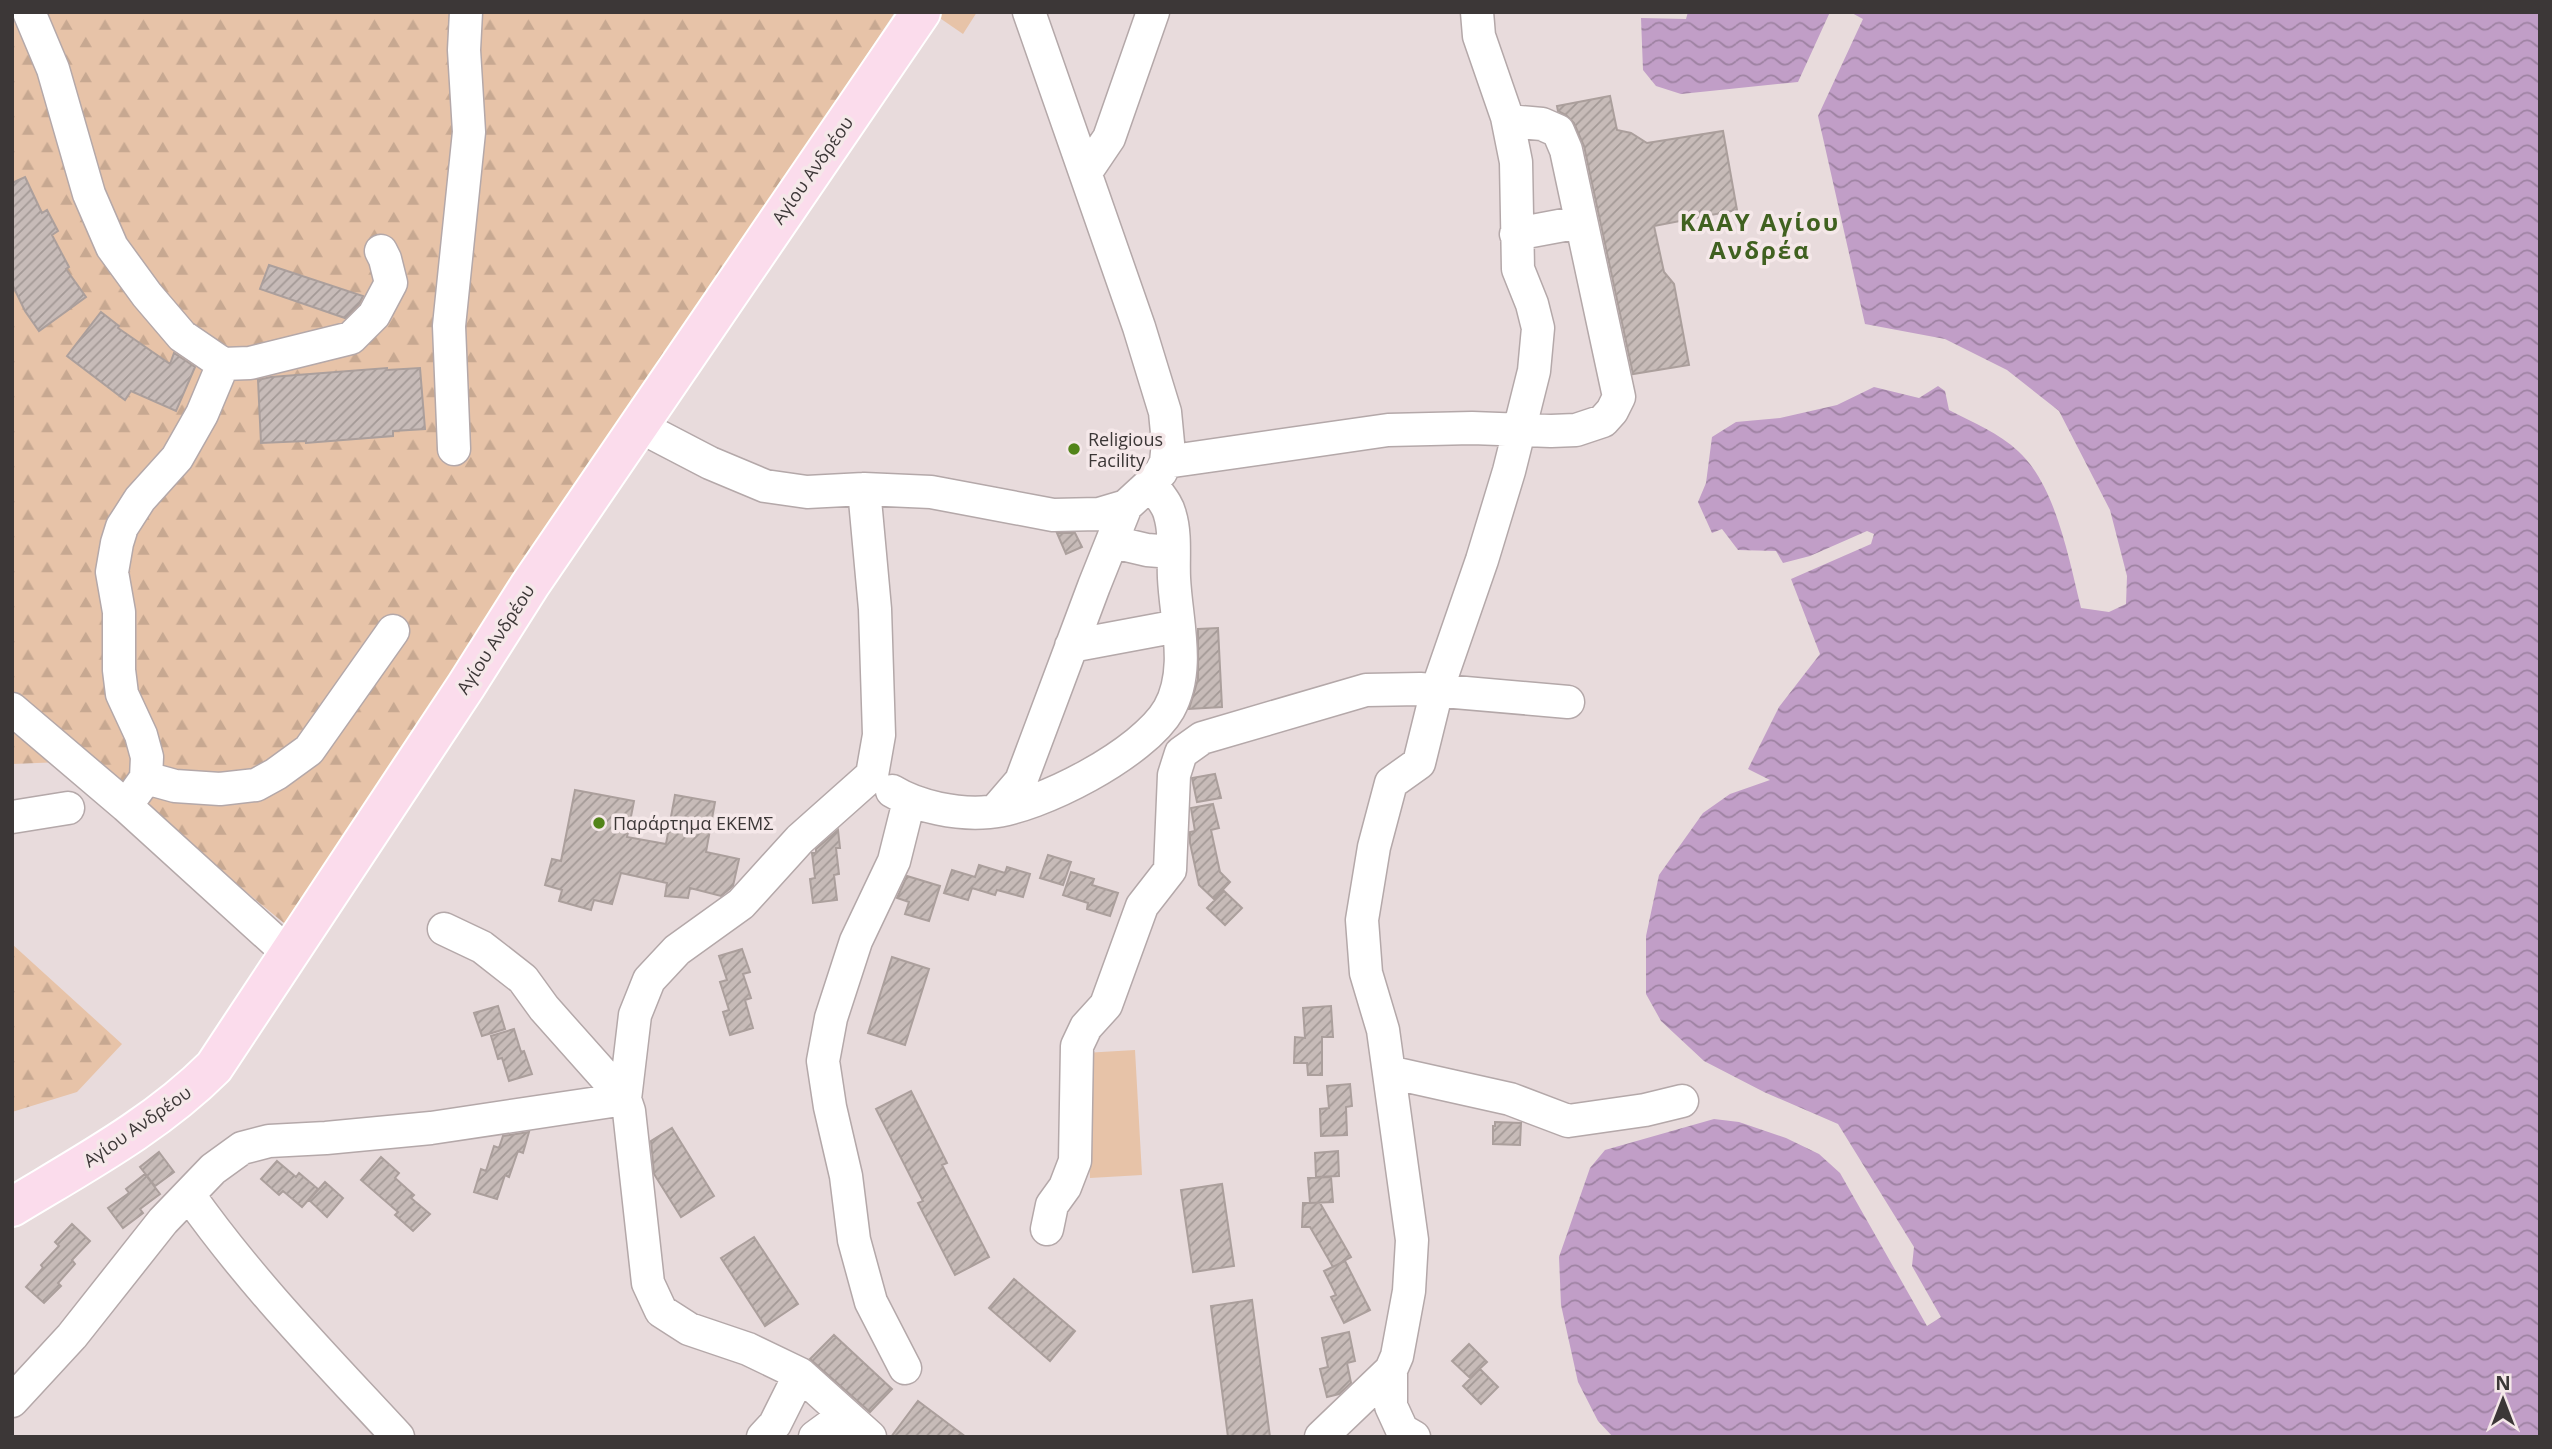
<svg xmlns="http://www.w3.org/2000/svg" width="2552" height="1449" viewBox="0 0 2552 1449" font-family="'Open Sans',sans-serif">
  <defs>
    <pattern id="forest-firs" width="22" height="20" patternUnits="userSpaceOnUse" patternTransform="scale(1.75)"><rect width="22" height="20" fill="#e7c3a8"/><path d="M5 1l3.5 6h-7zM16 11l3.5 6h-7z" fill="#c7a891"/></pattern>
    <pattern id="water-waves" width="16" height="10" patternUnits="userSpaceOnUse" patternTransform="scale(1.75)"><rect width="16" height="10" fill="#c19ec7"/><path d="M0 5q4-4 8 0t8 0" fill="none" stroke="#9e82a2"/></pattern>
    <pattern id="building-hatch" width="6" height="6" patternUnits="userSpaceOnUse" patternTransform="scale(1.75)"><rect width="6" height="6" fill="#c7bbb8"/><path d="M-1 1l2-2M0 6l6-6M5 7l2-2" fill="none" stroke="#a39996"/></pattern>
  </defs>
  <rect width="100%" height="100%" fill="#e8dbdc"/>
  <!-- grass -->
  <path fill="#e7c3a8" d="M931,12H977L963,34Z
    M1135,1050L1142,1175L1090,1178L1084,1053Z"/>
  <!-- forest -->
  <path fill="url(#forest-firs)" d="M12,12H895L290,928L87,761L12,764Z
    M12,944L122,1044L77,1092L12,1112Z"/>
  <!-- water -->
  <path fill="url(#water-waves)" d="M1688,12H1830L1798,82L1681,94L1656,86L1643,70L1641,18L1686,19Z
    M1850,12H2540V1437H1613L1598,1421L1578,1382L1561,1305L1559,1257L1590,1168L1605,1150L1714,1119L1739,1122L1786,1138L1819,1154L1840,1173L1927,1326L1941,1317L1912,1266L1914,1247L1838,1124L1764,1092L1704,1061L1661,1021L1646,994V936L1659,875L1703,813L1730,794L1770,780L1748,769L1779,707L1820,654L1791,579L1871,544L1874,534L1867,531L1810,556L1783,563L1776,551L1738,550L1722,529L1712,533L1698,502L1706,483L1712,437L1736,422L1780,418L1837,405L1874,387L1919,398L1938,386L1945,391L1949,410C1972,422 1999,433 2018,451C2056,485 2069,560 2081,608L2109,612L2126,604L2127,576L2110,510L2059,411L2007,370L1945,339L1865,324L1818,116L1863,19Z"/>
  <!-- building -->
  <path fill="url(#building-hatch)" stroke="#ab9f9c" stroke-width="2" d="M1610,96L1617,130L1631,133L1647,143L1723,131L1737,210L1654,226L1664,272L1674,284L1689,365L1633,374L1584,146L1574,123L1566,115L1558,111L1557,106Z
    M25,177L42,213L47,210L58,231L52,235L69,267L66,269L86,297L39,331L25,311L12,284V183Z
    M269,265L363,296L359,304L345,318L260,289Z
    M101,312L119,326L118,328L170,364L174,353L195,367L176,411L131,391L125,400L67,356Z
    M387,368V370L420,368L425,429L393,431V436L306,443V441L261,443L258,380L271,377Z
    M1057,533H1075L1082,547L1066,554Z
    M1218,628L1222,707L1189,709L1198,679V629Z
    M1215,774L1221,798L1197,802L1192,778Z
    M575,790L634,801L627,837L666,844L675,795L715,802L706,852L739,859L733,886L721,896L690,888L688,898L665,896L667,883L621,873L612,904L594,900L591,910L559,901L562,890L545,885L552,859L561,861Z
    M1213,804L1219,828L1211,830L1220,872L1230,882L1214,899L1199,885L1190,843V832L1195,831L1191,808Z
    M838,830L840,848H836L839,874L834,875L837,900L813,903L810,879L815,878L812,853H816V849Z
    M1048,855L1071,862L1063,885L1040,878Z
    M979,865L1005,873L1007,867L1030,874L1023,897L997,890L995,895L972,888L968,900L944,893L952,870L975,877Z
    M1071,872L1094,879L1092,885L1118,893L1110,916L1087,909L1088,903L1063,895Z
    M907,876L940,886L929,921L905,914L909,902L897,898Z
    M1224,891L1242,908L1225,925L1207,908Z
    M742,949L750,972L743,974L751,998L745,1000L753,1028L730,1035L723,1012L729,1010L720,982L727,980L719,956Z
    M892,957L929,969L905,1045L868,1033Z
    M498,1006L505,1029L482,1036L474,1013Z
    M1331,1006L1333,1037H1322V1075H1308L1307,1063H1294L1295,1037L1305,1038L1303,1008Z
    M514,1029L521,1052L524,1051L532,1074L509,1081L502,1058L498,1059L491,1036Z
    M1350,1084L1352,1106L1346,1107L1347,1135L1321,1136L1320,1109L1329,1108L1327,1086Z
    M911,1091L947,1163L942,1165L989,1257L955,1275L918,1203L923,1201L876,1109Z
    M1495,1122L1521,1123L1520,1145L1493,1144V1126H1495Z
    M672,1128L714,1196L681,1217L654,1174L651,1141Z
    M529,1132L523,1153L518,1151L509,1177L505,1175L497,1199L474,1192L481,1169L486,1171L494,1146L499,1148L503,1136Z
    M1338,1151L1339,1176L1316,1177L1315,1153Z
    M159,1152L174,1172L155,1186L140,1167Z
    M381,1157L399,1173L395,1178L414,1195L411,1198L430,1214L413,1231L395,1215L398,1212L361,1180Z
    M277,1161L296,1177L299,1173L318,1189L302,1207L283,1191L279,1195L261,1179Z
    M145,1174L160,1194L140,1209L143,1213L123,1228L108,1208L129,1193L126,1189Z
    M1331,1177L1333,1202L1310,1203L1308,1178Z
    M325,1182L343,1198L327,1217L309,1200Z
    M1222,1184L1234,1266L1193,1272L1181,1190Z
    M1303,1203H1320L1351,1257L1333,1267L1310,1227H1302Z
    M72,1224L90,1241L72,1260L75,1264L58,1283L61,1286L44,1303L26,1287L43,1268L41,1265L59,1246L55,1242Z
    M754,1237L798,1304L765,1326L721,1258Z
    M1345,1261L1370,1310L1344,1323L1331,1297L1336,1295L1324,1271Z
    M1014,1279L1075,1331L1050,1361L989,1308Z
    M1252,1300L1270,1437H1228L1211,1306Z
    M1349,1332L1355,1361L1347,1363L1351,1383L1339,1394L1327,1397L1320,1369L1328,1367L1322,1338Z
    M834,1335L892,1389L870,1412L810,1359Z
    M1469,1344L1487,1362L1470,1378L1452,1361Z
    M1480,1369L1498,1387L1481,1404L1463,1386Z
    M918,1401L966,1437H891Z"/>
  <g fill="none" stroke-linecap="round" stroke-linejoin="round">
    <defs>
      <path id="minor" d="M29,12L53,69L89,194L112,247L147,295L182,336L223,364
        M1086,172L1109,138L1153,12
        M1516,234L1580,222
        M637,425L710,463L765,486L807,492L864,489L931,492L1053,515L1099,514L1126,506L1151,483L1161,472L1166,462L1168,443L1165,412L1139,327L1029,12
        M454,449L449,326L469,132L464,50L466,12
        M1166,462L1388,430L1472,428L1551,431L1576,430L1603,421L1612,411L1619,397L1566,150L1558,131L1542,124L1508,121
        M1113,542L1147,550L1172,552
        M1071,646L1178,626
        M12,709L126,806L289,954
        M146,778L175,786L220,789L256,785L276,774L309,750L393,631
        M892,791C918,807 958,815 989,812C1039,808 1144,753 1169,709C1191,669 1176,621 1174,578C1173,559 1176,534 1170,515C1168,504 1157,493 1151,483
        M126,806L146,778L147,757L141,735L122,694L119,670V612L112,572L117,543L122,527L140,499L177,458L202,414L223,364L250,363L351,338L374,315L391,283L385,259L381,251
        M996,810L1021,781L1094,586L1126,506
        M12,817L68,808
        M444,929L482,947L523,979L544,1008L625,1099L629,1111L648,1283L661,1311L689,1329L748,1349L800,1374L870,1437
        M1389,1072L1510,1099L1568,1121L1645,1110L1682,1101
        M189,1195C252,1284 324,1357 398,1437
        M1047,1229L1052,1205L1065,1187L1075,1161L1077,1046L1086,1027L1106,1005L1142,906L1170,870L1174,775L1181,753L1202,738L1366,690L1420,689L1568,702
        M905,1368L871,1302L854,1240L846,1176L830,1107L823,1061L831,1018L856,941L894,861L909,801
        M12,1401L72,1336L163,1221L213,1169L242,1148L269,1141L326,1138L431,1128L625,1099L635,1015L649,980L677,950L741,904L800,839L872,775L879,735L875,609L864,489
        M763,1437L775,1424L800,1374
        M815,1437L845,1415
        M1321,1437L1391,1370
        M1414,1437L1402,1430L1391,1406V1370L1397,1356L1409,1291L1412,1240L1383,1030L1366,973L1362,920L1374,847L1391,783L1419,763L1437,690L1482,560L1509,471L1534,371L1538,328L1532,304L1518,269L1516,162L1507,117L1479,36L1477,12"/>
      <path id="major" d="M12,1207C83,1164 156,1125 214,1067L466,686L530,585L921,12"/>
    </defs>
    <!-- minor casing -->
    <use href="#minor" stroke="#b4a8a9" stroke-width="35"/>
    <!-- major casing -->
    <use href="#major" stroke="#fff" stroke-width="42"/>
    <!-- minor -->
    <use href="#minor" stroke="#fff" stroke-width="32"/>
    <!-- major -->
    <use href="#major" stroke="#fbdcec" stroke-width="38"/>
  </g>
  <!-- markers -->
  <g fill="#528419" stroke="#f5e8e9" stroke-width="2.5">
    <circle cx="1074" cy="449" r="7"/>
    <circle cx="599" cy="823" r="7"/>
  </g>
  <g text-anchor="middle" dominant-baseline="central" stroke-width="7" stroke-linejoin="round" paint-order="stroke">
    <!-- street labels -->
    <g font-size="18" fill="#3c3737" stroke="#f5e8e9">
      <text transform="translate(812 170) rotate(-55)">Αγίου Ανδρέου</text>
      <text transform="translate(495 639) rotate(-57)">Αγίου Ανδρέου</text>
      <text transform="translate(137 1126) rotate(-35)">Αγίου Ανδρέου</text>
    </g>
    <!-- poi labels -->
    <g font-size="18" fill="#3c3737" stroke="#f5e8e9" text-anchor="start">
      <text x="1088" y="439">Religious<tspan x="1088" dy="21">Facility</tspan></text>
      <text x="613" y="823">Παράρτημα ΕΚΕΜΣ</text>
    </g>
    <!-- district labels -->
    <g font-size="24" font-weight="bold" letter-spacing="2" fill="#406120" stroke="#f5e8e9">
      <text x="1760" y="221">ΚΑΑΥ Αγίου<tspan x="1760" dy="28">Ανδρέα</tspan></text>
    </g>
  </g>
  <!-- border -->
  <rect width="2552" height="1449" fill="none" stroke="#3c3737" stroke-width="28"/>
  <!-- north arrow -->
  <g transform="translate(2503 1400)" stroke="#f5e8e9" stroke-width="5" paint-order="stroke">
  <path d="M0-5L12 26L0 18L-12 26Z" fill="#3c3737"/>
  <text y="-10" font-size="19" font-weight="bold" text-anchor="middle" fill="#3c3737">N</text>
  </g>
</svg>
